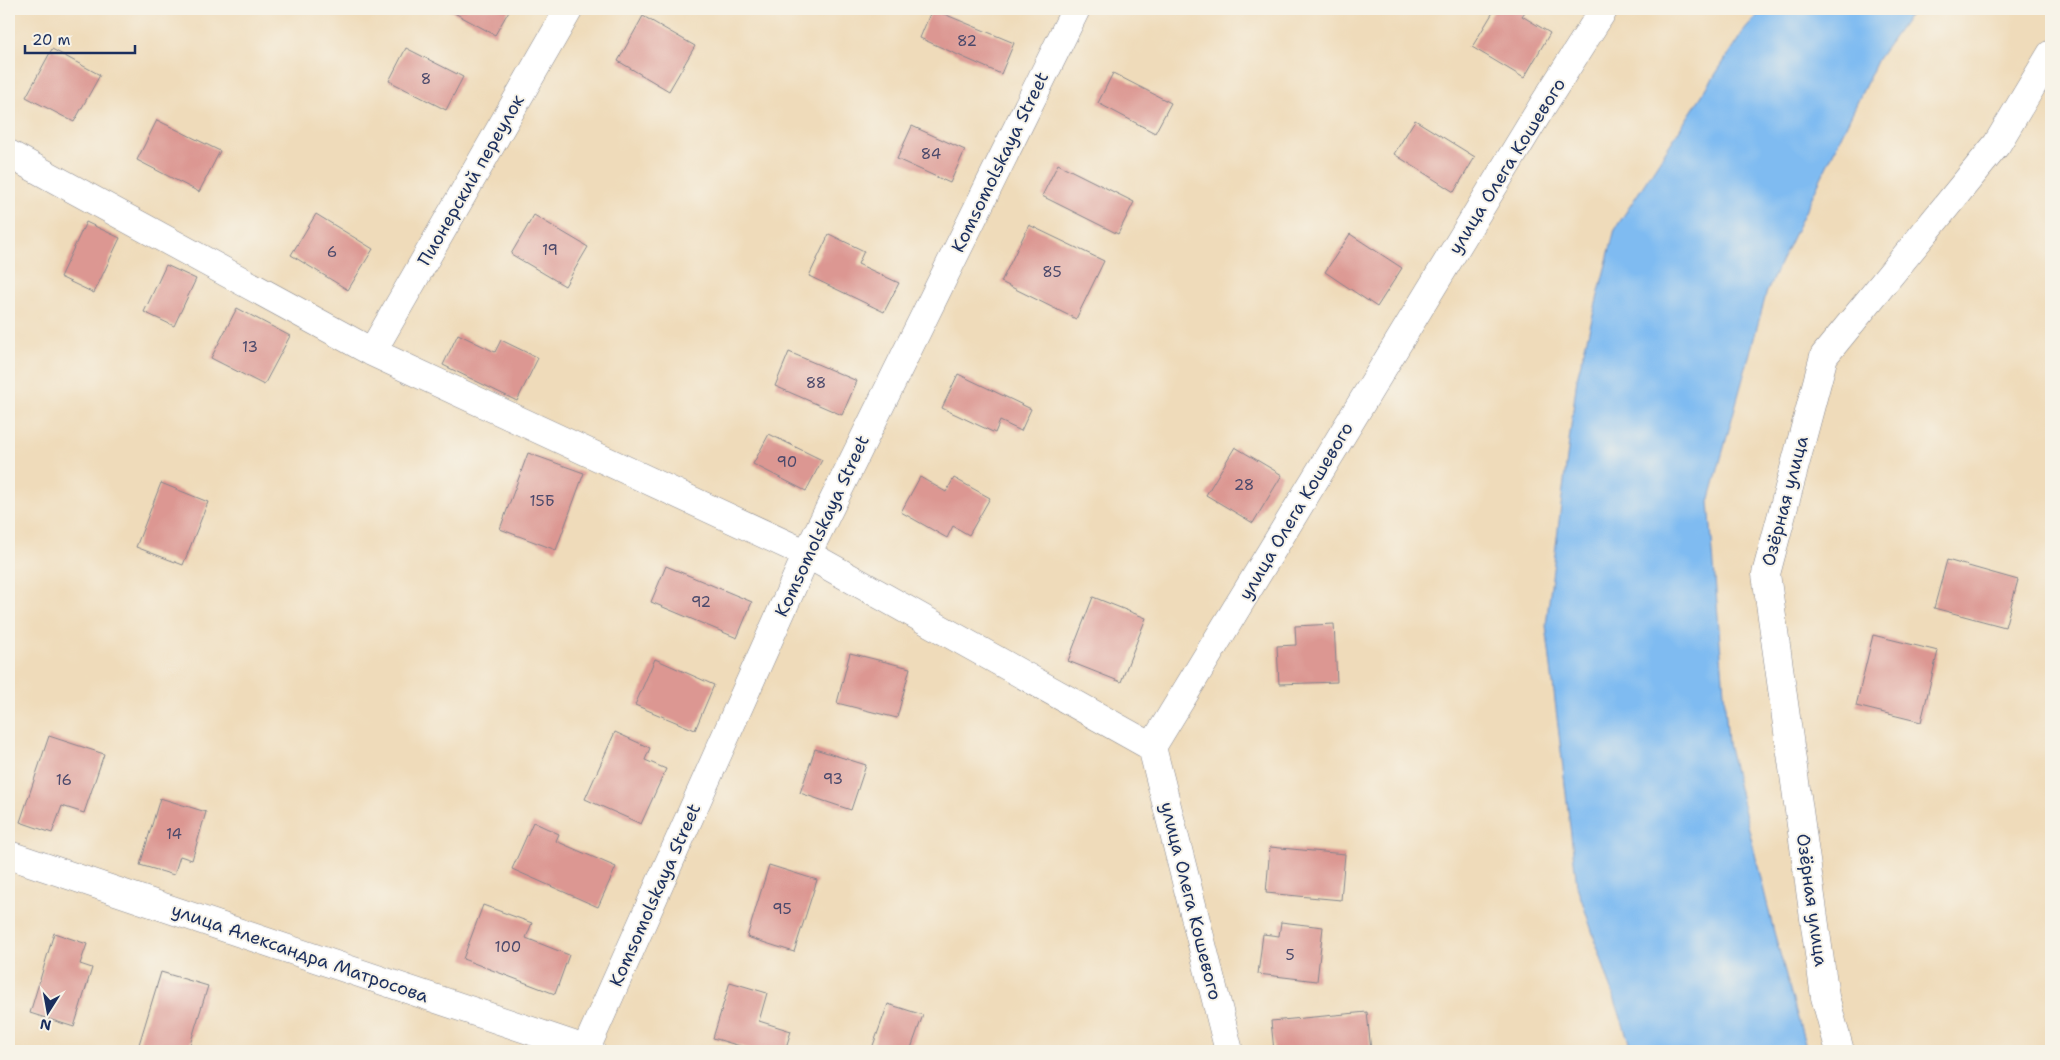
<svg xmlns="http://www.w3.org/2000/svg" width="2060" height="1060" viewBox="0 0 2060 1060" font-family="'Shantell Sans',sans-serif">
  <rect width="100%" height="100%" fill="#f7f3e8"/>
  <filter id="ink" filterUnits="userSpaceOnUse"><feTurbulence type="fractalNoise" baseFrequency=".02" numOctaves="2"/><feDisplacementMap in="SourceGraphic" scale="10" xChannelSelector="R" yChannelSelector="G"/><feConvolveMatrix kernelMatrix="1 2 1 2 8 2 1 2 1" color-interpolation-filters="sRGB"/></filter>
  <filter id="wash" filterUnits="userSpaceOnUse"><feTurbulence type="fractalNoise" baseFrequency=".0096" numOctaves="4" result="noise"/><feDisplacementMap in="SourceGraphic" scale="20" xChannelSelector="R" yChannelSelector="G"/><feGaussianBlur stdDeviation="1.12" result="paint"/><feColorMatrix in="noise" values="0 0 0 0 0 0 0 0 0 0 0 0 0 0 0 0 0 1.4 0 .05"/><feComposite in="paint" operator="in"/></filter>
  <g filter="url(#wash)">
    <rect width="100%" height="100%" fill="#efdbba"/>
    <!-- water -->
    <path fill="#7fbbf1" stroke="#4d75a8" d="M1763,9H1914L1878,59L1767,291L1709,502L1728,743L1774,932L1807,1051H1632L1577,886L1546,625L1577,378L1615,229L1743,32Z"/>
    <g id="blocks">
      <!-- building -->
      <path fill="#dc9792" d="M447,9H510L495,35Z
        M932,9L1014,43L1001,74L920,38Z
        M1495,9H1527L1522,16L1550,33L1524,78L1472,47Z
        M643,16L695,46L669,91L618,61Z
        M406,48L463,77L446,110L389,81Z
        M52,49L100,75L74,122L26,97Z
        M1113,73L1171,103L1155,133L1098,103Z
        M157,120L220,151L199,192L137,160Z
        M1415,120L1475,157L1454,192L1394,154Z
        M912,126L965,150L950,183L897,159Z
        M1058,164L1134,202L1118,234L1042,196Z
        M9,194L14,195L9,212Z
        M316,214L373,249L348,290L291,255Z
        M534,215L588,247L565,286L511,254Z
        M86,222L120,238L94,293L60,277Z
        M1029,225L1104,261L1076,319L1001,282Z
        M829,234L864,251L858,264L899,283L884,312L809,276Z
        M1350,234L1402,268L1377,307L1325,272Z
        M166,265L196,279L174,326L144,312Z
        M237,308L290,336L264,385L211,358Z
        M458,334L495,352L501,340L538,358L517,401L443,365Z
        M789,352L857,381L842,415L775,386Z
        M958,374L1031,409L1021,431L1000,421L995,433L942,408Z
        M769,434L822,460L806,491L753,464Z
        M1235,447L1282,475L1253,523L1206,495Z
        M528,453L584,473L556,550L500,529Z
        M920,477L946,492L954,478L990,498L969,535L953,526L947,538L901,512Z
        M161,483L208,502L183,565L136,547Z
        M1947,560L2018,580L2005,627L1934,608Z
        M666,566L752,602L737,638L651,602Z
        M1093,597L1146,618L1121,682L1068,661Z
        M1334,624L1337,682L1279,684L1277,646L1296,645L1295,626Z
        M1873,635L1938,651L1921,722L1856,706Z
        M850,653L910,668L897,718L837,703Z
        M655,659L714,685L695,730L635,705Z
        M615,732L650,748L645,760L666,769L641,824L585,799Z
        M49,736L104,754L84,813L62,806L52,833L20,822Z
        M815,749L866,765L851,810L800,793Z
        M160,798L206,812L192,860L180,856L174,875L140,865Z
        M533,822L559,834L556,841L616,867L598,907L512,869Z
        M1270,847L1345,854L1341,900L1266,893Z
        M769,865L817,880L794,952L747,937Z
        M483,905L532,923L526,938L569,955L555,994L463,959Z
        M1281,922L1323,927L1317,981L1258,974L1263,934L1279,936Z
        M54,933L87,944L80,964L92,968L74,1027L30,1013Z
        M161,972L208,986L188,1051H137Z
        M730,982L767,993L759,1021L791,1031L785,1051H757L713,1038Z
        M888,1004L923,1015L910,1051H871Z
        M1367,1012L1371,1051H1274L1271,1021Z"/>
    </g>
  </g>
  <g filter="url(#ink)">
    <use href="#blocks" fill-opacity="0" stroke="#85858c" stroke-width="1"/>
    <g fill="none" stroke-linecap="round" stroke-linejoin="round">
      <defs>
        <path id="minor" d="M9,154L372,352L807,554L1152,747
          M372,352L569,9
          M9,855L591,1051
          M585,1051L807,554L1076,9
          M1229,1051L1152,747L1543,105L1604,9
          M1840,1051L1825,997L1766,574L1824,356L1997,144L2051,54"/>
      </defs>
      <!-- minor casing -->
      <use href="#minor" stroke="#85858c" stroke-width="29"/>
      <!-- minor -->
      <use href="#minor" stroke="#fff" stroke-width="28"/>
    </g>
  </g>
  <g text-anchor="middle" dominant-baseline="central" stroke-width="4" stroke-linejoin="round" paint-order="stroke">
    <!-- number labels -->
    <g font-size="15" fill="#4b496b">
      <text x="967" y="41">82</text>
      <text x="426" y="79">8</text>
      <text x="931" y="154">84</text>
      <text x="550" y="250">19</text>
      <text x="332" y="252">6</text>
      <text x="1052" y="272">85</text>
      <text x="250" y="347">13</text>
      <text x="816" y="383">88</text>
      <text x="787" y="462">90</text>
      <text x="1244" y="485">28</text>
      <text x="542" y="501">15Б</text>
      <text x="701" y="602">92</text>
      <text x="833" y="779">93</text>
      <text x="64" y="780">16</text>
      <text x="174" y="834">14</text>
      <text x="782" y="909">95</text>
      <text x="508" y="947">100</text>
      <text x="1290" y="955">5</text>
    </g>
    <!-- street labels -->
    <g font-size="18" fill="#1b2f5e" stroke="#f7f3e8">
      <text transform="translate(1000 162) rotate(-64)">Komsomolskaya Street</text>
      <text transform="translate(1507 166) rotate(-58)">улица Олега Кошевого</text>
      <text transform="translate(471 180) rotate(-60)">Пионерский переулок</text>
      <text transform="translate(1785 501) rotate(-75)">Озёрная улица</text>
      <text transform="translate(1296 511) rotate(-59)">улица Олега Кошевого</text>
      <text transform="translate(822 526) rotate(-65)">Komsomolskaya Street</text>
      <text transform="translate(655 895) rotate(-66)">Komsomolskaya Street</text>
      <text transform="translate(1812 900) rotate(82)">Озёрная улица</text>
      <text transform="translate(1191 901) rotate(76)">улица Олега Кошевого</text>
      <text transform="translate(300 953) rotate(19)">улица Александра Матросова</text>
    </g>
  </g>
  <!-- margin -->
  <rect width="2060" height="1060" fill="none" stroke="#f7f3e8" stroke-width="30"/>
  <!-- north arrow -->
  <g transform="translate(48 1012) rotate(191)" stroke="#f7f3e8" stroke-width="4" paint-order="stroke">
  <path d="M0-4L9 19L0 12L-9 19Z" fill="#1b2f5e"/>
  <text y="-8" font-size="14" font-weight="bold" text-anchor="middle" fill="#1b2f5e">N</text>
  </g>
  <!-- scale -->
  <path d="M25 45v8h110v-8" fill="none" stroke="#1b2f5e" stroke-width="2.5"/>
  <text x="32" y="45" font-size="15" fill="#1b2f5e" stroke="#f7f3e8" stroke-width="4" paint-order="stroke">20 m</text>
</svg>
